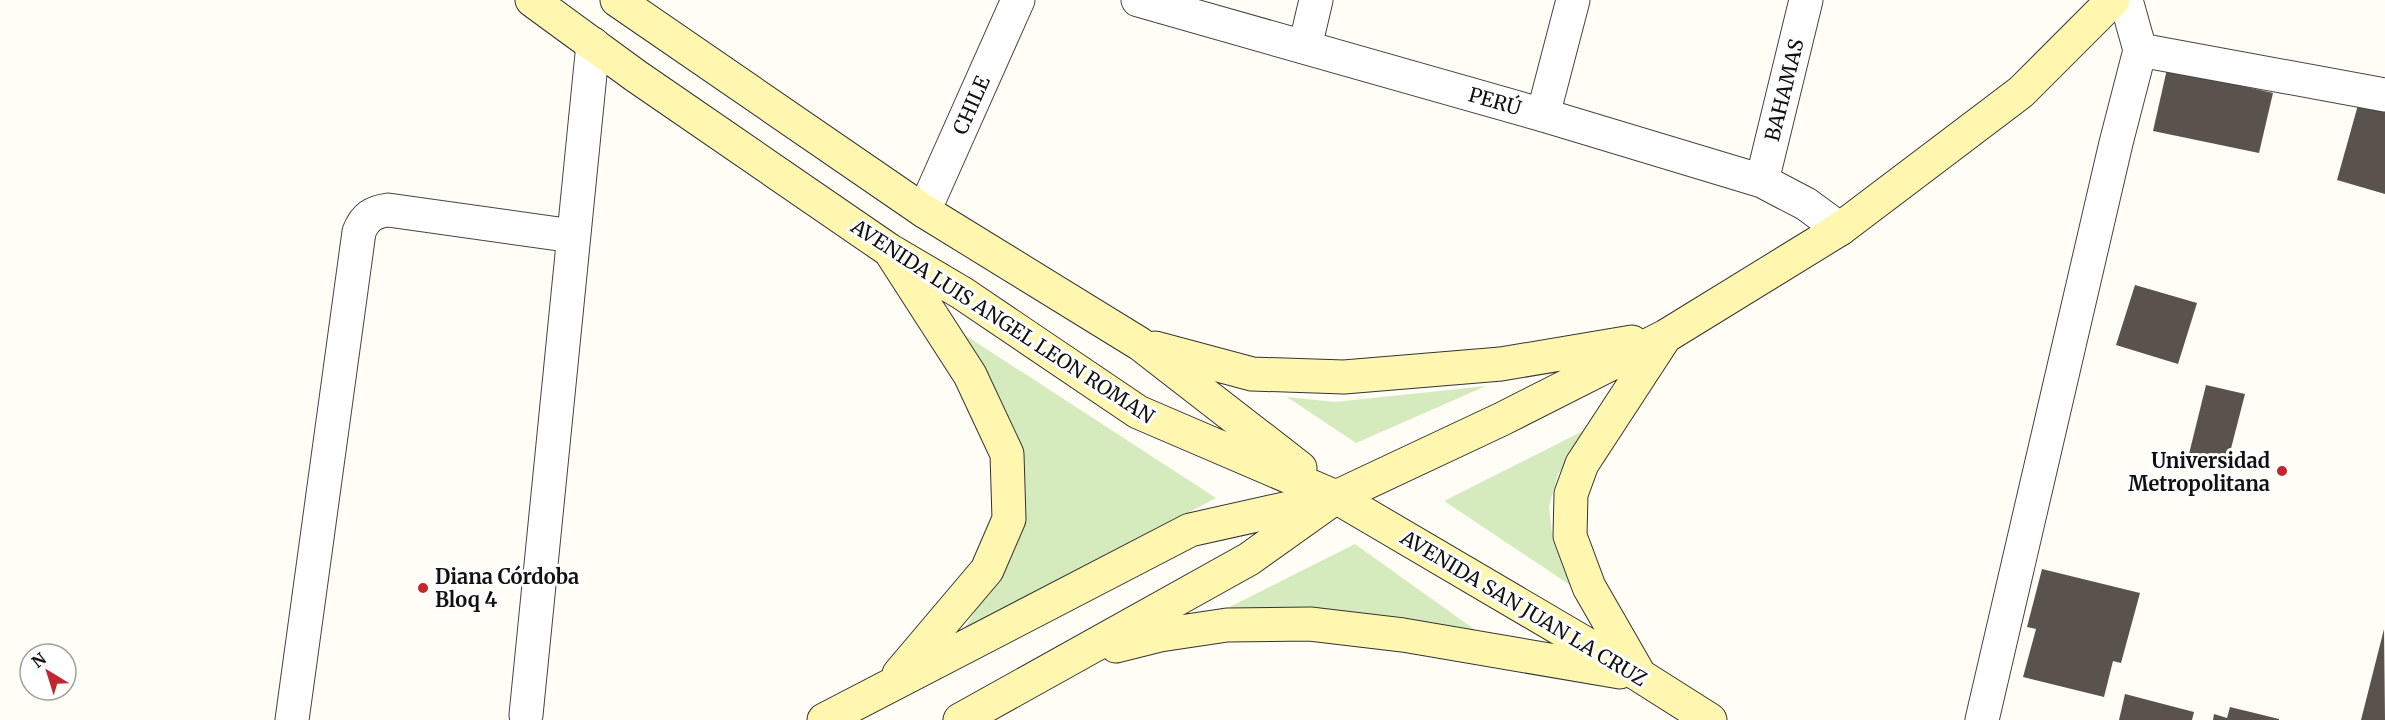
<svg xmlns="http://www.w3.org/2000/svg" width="2385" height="720" viewBox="0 0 2385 720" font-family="Merriweather,serif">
  <rect width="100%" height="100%" fill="#fffdf5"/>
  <!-- green -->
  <path fill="#d5ebbd" d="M965,335L1216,498L963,631L998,572L1014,434Z
    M1486,386L1356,443L1287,397L1335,402Z
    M1595,425L1558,474L1549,506L1553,542L1573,587L1444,501Z
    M1355,544L1485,637L1208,618Z"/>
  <!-- building -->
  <path fill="#5a524d" d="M2167,69L2273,93L2259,153L2153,131Z
    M2358,105L2385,112V194L2337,180Z
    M2135,285L2197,303L2178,364L2116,345Z
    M2206,385L2245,394L2226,468L2188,458Z
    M2042,569L2140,593L2121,663L2113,661L2104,697L2023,677L2036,629L2027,627Z
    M2384,629L2385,720H2361Z
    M2125,694L2194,712L2192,720H2119Z
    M2230,707L2279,719V720H2213L2214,714L2227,718Z"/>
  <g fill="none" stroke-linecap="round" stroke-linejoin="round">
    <defs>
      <path id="street" d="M1138,0L1543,115L1762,181L1806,204L1840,229
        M1305,47L1316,0
        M2140,50L2385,95
        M1543,115L1573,0
        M1762,181L1806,0
        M924,211L1018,0
        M526,715L593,44
        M292,720L359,232C365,217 373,212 388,210L573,236
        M1982,720L2116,143L2140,50L2126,0"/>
      <path id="secondary" d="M532,0L636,76L889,250L962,293L1138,412L1336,497L1639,675L1710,720
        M617,0L924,211L1140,344L1300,468
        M892,254L970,375L1007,454L1009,519L987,570L899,674
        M1155,348L1252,374L1344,377L1501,364L1632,342
        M1116,646L1160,635L1227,625L1310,624L1403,635L1620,672
        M1639,674L1589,587L1570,536L1571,494L1582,464L1665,337
        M824,720L1190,530L1320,501
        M960,720L1249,559L1336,497L1502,419L1666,336L1840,229L2021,92L2113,0"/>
    </defs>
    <!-- street casing -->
    <use href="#street" stroke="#444" stroke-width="35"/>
    <!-- secondary casing -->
    <use href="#secondary" stroke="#333" stroke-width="35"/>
    <!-- street -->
    <use href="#street" stroke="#fff" stroke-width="33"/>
    <!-- secondary -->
    <use href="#secondary" stroke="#fff6b0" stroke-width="33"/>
  </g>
  <!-- markers -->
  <g fill="#c4262e" stroke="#fff" stroke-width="2">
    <circle cx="2282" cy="471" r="6"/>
    <circle cx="423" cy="588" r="6"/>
  </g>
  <g text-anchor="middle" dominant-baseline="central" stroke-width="6" stroke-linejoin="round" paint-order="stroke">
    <!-- street labels -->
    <g font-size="20" fill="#111" stroke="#fff">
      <text transform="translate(1784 90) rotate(-76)">BAHAMAS</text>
      <text transform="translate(1495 101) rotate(16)">PERÚ</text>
      <text transform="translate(971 105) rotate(-66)">CHILE</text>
      <text transform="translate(1003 321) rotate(33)">AVENIDA LUIS ANGEL LEON ROMAN</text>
      <text transform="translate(1524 608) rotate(31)">AVENIDA SAN JUAN LA CRUZ</text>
    </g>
    <!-- poi labels -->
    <g font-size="20" font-weight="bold" fill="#111" stroke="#fff" text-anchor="end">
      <text x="2270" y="460">Universidad<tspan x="2270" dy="23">Metropolitana</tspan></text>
      <text x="435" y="576" text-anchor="start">Diana Córdoba<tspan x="435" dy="23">Bloq 4</tspan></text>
    </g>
  </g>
  <!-- north arrow -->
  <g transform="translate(48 672) rotate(322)"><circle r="28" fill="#ffffff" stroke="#a0a0a0" stroke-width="1.5"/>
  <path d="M0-4.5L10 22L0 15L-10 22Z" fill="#c4262e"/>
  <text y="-9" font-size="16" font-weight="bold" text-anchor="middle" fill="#111111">N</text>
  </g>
</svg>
